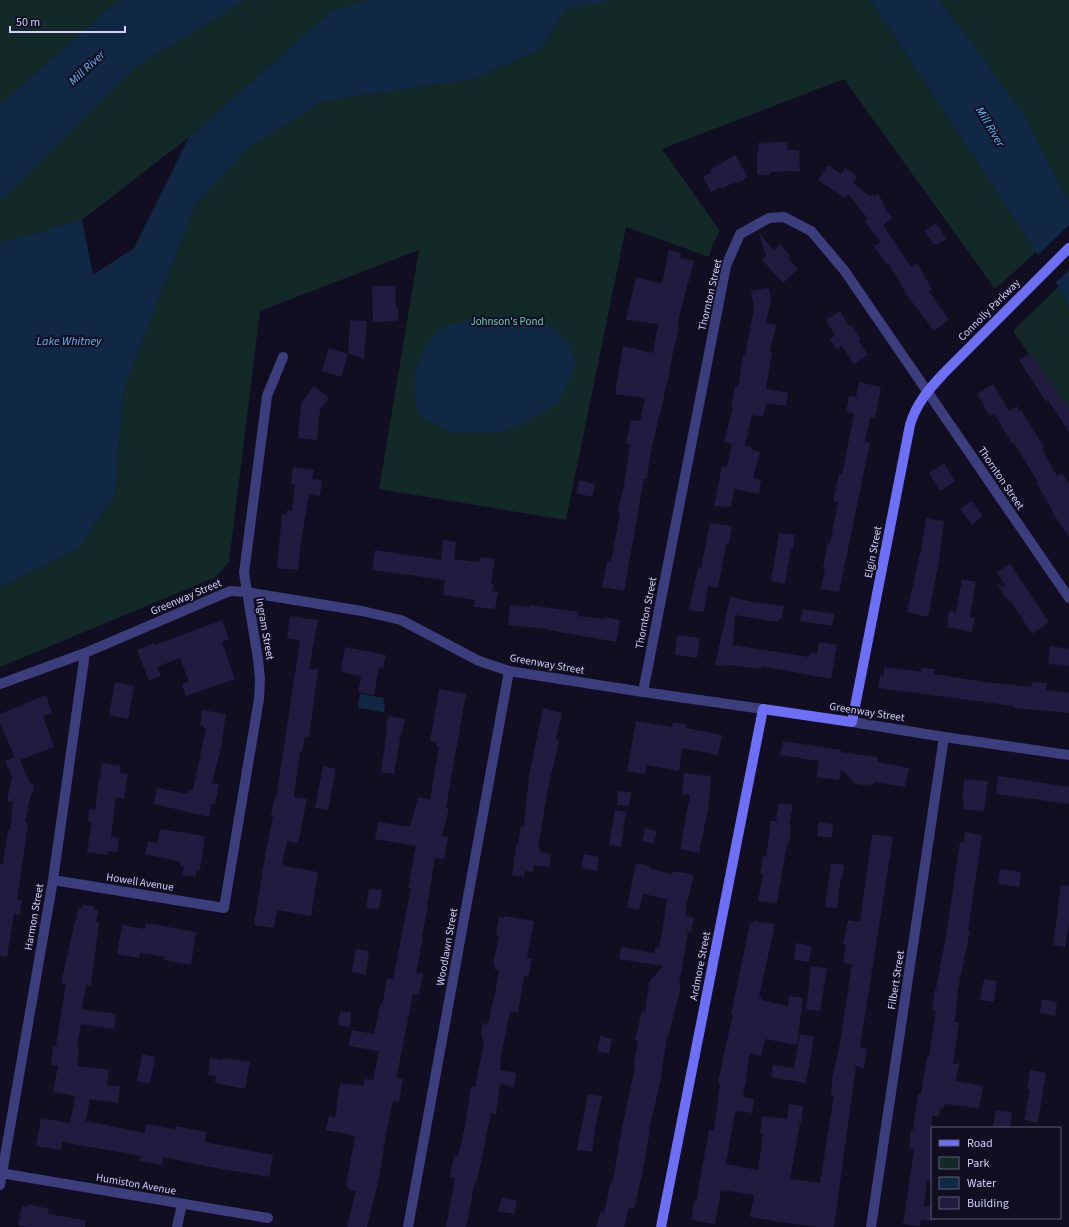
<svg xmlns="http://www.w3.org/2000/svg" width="1069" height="1227" viewBox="0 0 1069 1227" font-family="'Source Sans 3',sans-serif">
  <rect width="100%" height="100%" fill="#100e20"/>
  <!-- green -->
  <path fill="#122927" d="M0,0H123L113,5L0,105Z
    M246,0H373L333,10L189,137L82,220L0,243V201L1,199L134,68Z
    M610,0H871L1036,252L995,289L844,79L662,149L720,231L713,244L709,257L626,227L566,520L379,489L419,250L260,311L229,562L216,577L0,667V587L78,549L115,495L124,389L196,203L248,148L323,101L473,79L540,50L566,9Z
    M940,0H1069V204L1023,113Z
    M1069,276V412L1013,331Z"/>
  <!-- water -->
  <path fill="#112845" d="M123,0H246L134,68L0,201V105L113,5Z
    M373,0H616L566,9L540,50L473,79L323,101L248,148L196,203L124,389L115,495L78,549L0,587V243L82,220L93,275L134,248L189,137L333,10Z
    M871,0H940L1023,113L1069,204V308L1062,292L1036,252Z
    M517,315L552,327L570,345L576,364L572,370V376L558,403L526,422L502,432L453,433L443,427L425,420L416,407V398L415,395V372L426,346L441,328L479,317Z
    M360,694L384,698L383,703L385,704L384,712L358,708Z"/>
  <!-- pier -->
  <path fill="#100e20" d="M1069,225V270L1054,284L1037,256Z"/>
  <!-- building -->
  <path fill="#211b3f" d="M787,142V150H799L800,171L770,172V175H757V151H759L758,143Z
    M735,155L748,177L737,184L736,181L722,189L720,187L711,192L703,177L711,172L710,170Z
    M828,165L841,174L845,168L857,176L853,183L870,196L873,194L875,196L878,194L885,206L884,207L892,218L883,225L911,267L917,263L932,289L929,291L949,320L934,331L907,295L889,264L887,265L874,246L881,242L865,222L868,219L848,194L845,198L818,180Z
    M936,223L947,239L938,244H933L924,231Z
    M759,233L774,250L780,244L790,256L788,258L798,269L783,283L762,260L766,256Z
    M669,250L681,253L680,258L694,261L689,282H688L677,325H679L675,346H674L668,381H667L660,416H659L650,457L647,479H644L624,591L602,587L607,562H611L620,513L618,512L622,492H623L630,444L626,443L631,420L640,421L645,398L615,394L623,346L653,353L658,324L626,320L636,277L662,284Z
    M372,286H395L396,307H398V321L373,322Z
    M769,288L771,300L766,323L776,325L770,352H772L766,389L788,393L786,406L766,403L763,417L752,415L745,445L751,447L752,450L760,452L753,478L761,480L759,494L734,489L731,507L714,506L722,466L727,467L732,444L724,442L733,407H731L735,387H738L743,355H745L754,309L751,291Z
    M840,311L850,327L852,325L861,339L858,340L868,355L854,364L842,346L836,349L830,339L835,335L826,320Z
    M350,320L367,321L364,359L348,353Z
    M329,348L348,354L341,377L322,371Z
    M1030,353L1069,409V432L1048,400L1046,402L1019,360Z
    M859,382L881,387L875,418L870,417L865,442L870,443L839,592L821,589L825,569L823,568L828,542L830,543L838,502L833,501L839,474L842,475L854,414L846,412L849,396L856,397Z
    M993,384L1009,411L1017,406L1019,411L1021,410L1044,447L1042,449L1057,476L1062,473L1069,484V537L1052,512V509L1036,483L1038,482L1014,443L1012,444L994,413L990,416L977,394Z
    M314,386L329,398L320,410L317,440L298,438L301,403Z
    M944,463L955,481L940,491L929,473Z
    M293,467L314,470L312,479L322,480L320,496L309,494L300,549L298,570L277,568L282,514L287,515V510L292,511L295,484H291Z
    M579,480L595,484L592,497L576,493Z
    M972,501L983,516L972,525L960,509Z
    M926,518L944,521L939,561L928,617L907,612L920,553H921Z
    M710,523L732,526L729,544H726L718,588L708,586L704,612L689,610L698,567L701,568Z
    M779,533L795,535L793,548H791L785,584L771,581Z
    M443,540L456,542L454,559L479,562L480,557L495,559L491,584H494L492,591L498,592L495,609L474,607L475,600L443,595L445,580L372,570L375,550L441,560Z
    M1010,564L1049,622L1032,634L1010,600L1008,601L997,585L1006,587L997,572Z
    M962,579L976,582L970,617L975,618L972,632L947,627L949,611L956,613Z
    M730,597L753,602L784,606L782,619L779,618L778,622L735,615L733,645L809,657L810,653L817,654L819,642L837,645L831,679L761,666V669L729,665V666L715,665Z
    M510,605L530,607V605L579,612L578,616L605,619V617L620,620L616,642L548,630V629L508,625Z
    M803,609L834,614L832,626L800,621Z
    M290,616L318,620L309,669L318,670L309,738L305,737L302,751H300L294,797L307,799L298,843L287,841L282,865H284V866L318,872L311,916L277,910L274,928L254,925L266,850L273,817L271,816L274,798L276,799L300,640L287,638Z
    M222,620L229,639L222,642L235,679L186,696L182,684L189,682L180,658L157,667L161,676L149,681L137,650L154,643L155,645Z
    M677,635L700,638L697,658L675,655Z
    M1050,646L1069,649V666L1048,664Z
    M345,647L386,655L383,668L379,667L374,695L358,692L361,676L341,672Z
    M884,667L921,672L922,668L935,669L934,674L984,682L1031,687L1032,682L1047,683L1046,690L1069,693V713L1014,708V706L878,688L880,675L884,676Z
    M115,682L134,686L128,719L109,715Z
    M439,689L466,694L446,808H449L442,836L448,837L444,859L435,858L427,905H428L422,937H423L416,973L423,974L419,995L413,994L397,1075V1078L403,1079L399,1102L393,1101L386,1134L379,1178L367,1227H347L356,1191L348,1189V1186H346L355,1136L326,1130L329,1116L335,1118L340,1083L363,1086L365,1079L373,1080L379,1051L349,1046L352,1030L374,1034L380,1005L382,1006L387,978L393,979L395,969L411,888H408L416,846L375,839L378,822L410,827L418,797L430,800L439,747L436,746L437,742L430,741Z
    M46,695L52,713L43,716L54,747L20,760L30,783L34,784L33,793L31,794L25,822L28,823L17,900H22L20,915L14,914L7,957L0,956V864H3L8,830H10L13,802L7,801L12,777L5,761L15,757L0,724V714Z
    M543,708L562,713L556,739L559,740L547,793L538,848L540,849V852L551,854L549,867L534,865L533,872L525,871L524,877L512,875L516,845H518L521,826L524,827L529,776Z
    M202,710L226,714L221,748L212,783L219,784L215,804H211L209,817L154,804L157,788L188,794L189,789L193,790L206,728H203L204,725H200Z
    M388,716L405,719L402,733L401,732L394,774L381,772L387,730H386Z
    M636,721L672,727L673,722L687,725L686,728L722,735L718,755L682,748L679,771L647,765L645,774L627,771Z
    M783,741L841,750V752L877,757V762L909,768L905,787L874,782V784H871V786L856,784L841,769L839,780L816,777L819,761L780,755Z
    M102,763L121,766L120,773L128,774L124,799L116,797L111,837L119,838L117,852L108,851L107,855L87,852L92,822L88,821L89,809L95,810L99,778H100Z
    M323,766L336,769L328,810L315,808Z
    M684,773L711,776L708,809L699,853L680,849L690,795L682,794Z
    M998,776L1069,787V804L996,794Z
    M964,779L988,781L984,811L963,809L964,799L962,798Z
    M618,791L631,792L629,806L617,805Z
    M779,803L793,805L789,825L791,826L789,844H787L777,903L758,901L763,874L760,873L763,856L766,857L771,821H776Z
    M615,810L626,812L621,847L609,845Z
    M819,822L833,824L832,838L817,836Z
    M645,828L657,831L654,843L642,841Z
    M160,829L205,836L200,870H197L195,877L182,875L184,867H180L181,862L145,854L148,841L158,843Z
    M965,832L982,835L968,930L970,931L958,989L955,1022L959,1023L953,1064H959L956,1081L983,1086L979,1108L945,1104L944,1109L940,1108L939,1116H932V1181L927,1180L924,1206L932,1207V1221L921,1220L920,1226L903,1224L914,1149L909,1148L911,1130H913L918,1094H921L927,1057H929L936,1011L932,1010L935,989H936L946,936L960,842L964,843Z
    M872,834L893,837L860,1047L867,1048L864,1068L856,1066L834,1227H818L780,1222L750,1217L754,1195L721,1190L715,1224L691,1220L694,1201H696L709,1130L714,1131L720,1084L718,1083L722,1063L733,1014H731L750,923H754V921L775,924L759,997L762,998L761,1000L788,1006L789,996L803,998L797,1045L765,1039L761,1056L750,1053L743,1097L754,1099L752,1113L739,1111L738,1112H735L726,1164L758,1170L763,1133H760L762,1116L787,1119L789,1104L803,1106L801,1124L800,1123L790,1179L820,1183L834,1096L831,1095L832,1079L840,1043L852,964L843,963L846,944H843L848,920L860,922Z
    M584,854L599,857L597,871L581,868Z
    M636,863L650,866L649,868L671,874L672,872H675V871L694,875L685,911H687L686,916L694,918L691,932L688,931L679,985L681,986L668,1037L667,1036L660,1083L649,1130H650L642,1175L634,1209L629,1207L624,1227H596L600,1212L604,1213L611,1181H613L620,1138L635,1066L634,1065L638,1041L635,1040L642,1011L645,1012L649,982L663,966L619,959L621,947L655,953V948H659L663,926L667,899L643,894L639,910L627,907Z
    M831,863L844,865L842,878L841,877L837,908L825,907Z
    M1000,869L1021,872L1019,887L998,884Z
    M1061,885L1069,886V923L1065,947L1053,945Z
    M369,889L382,890L379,909L366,908Z
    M82,905L94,906V910H98L96,922L99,923L91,986L86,985L82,1009L116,1014L114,1029L81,1024L77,1049H79L77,1066L109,1070L107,1085L120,1086L118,1103L90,1099L86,1121L145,1133L146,1124L176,1129V1126L207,1132L205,1142L273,1155L269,1177L210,1167L163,1157L162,1165L140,1161L141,1156L62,1142L61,1150L36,1146L41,1118L70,1123L75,1096L53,1092L58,1066L51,1065L53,1046H56L66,984L61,983L75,921H76L78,908H82Z
    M504,916L534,921L527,958L532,959L528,977L524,976L518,1013L510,1011L500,1061L501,1062L500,1070L516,1073L514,1087L500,1084L496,1114L491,1113L477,1182L475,1181L466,1227H446L455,1178L450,1177L454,1156L458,1157L465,1126L471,1087H475L484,1043L481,1034L483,1023L488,1024L495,993L499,970L494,969L495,964H493L499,936L496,935L499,917L504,918Z
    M146,923L196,932L191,965L164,960L165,957L140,953L139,958L117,954L122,925L145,929Z
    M796,943L812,946L809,962L794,960Z
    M356,949L369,951L366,975L352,972Z
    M811,966L827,968L820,1011L806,1009Z
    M984,979L997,981L994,1002L980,1000Z
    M1042,999L1057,1002L1055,1016L1040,1013Z
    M340,1011L351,1012L350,1027L338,1025Z
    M800,1034L814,1037L806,1083L771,1077L773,1065L794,1068Z
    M600,1036L612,1039L609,1054L597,1051Z
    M142,1054L155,1057L150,1084L137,1081Z
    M210,1058L222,1060L223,1058L250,1062L245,1089L215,1083L216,1076L208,1075Z
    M1030,1070L1046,1073L1038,1123L1024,1120L1030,1089H1027Z
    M588,1094L602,1096L596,1123L592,1152L577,1150Z
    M996,1110L1012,1112L1010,1128H993Z
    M502,1197L517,1201L514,1214L498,1211Z
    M28,1204L49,1209L48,1214L85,1220V1227H28L18,1225L22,1206L27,1207Z"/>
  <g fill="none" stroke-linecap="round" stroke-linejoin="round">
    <!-- minor -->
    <path stroke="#3c3d7c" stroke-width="10" d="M0,684L85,653L230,591L246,592L362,611L401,620L479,661L509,671L643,692L763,709
      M643,692L726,266L740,234L769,218L784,217L811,231L844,270L1069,598
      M852,722L944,737L1069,755
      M53,880L224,908L259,699L260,679L258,659L244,573L267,396L283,357
      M0,1173L268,1218
      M0,1185L53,880L85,653
      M177,1227L182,1204
      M408,1227L509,671
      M871,1227L944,737"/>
    <!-- secondary -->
    <path stroke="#6d70f6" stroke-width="10" d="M661,1227L763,709L852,722L910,425C916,404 929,389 944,373L1069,248"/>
  </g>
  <g text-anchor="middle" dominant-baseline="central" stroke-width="4" stroke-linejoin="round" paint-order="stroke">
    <!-- street labels -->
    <g font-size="11" fill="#d2d0fc" stroke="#100e20">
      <text transform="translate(710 295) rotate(-77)">Thornton Street</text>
      <text transform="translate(989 310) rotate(-45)">Connolly Parkway</text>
      <text transform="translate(1001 478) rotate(56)">Thornton Street</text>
      <text transform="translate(873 552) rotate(-79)">Elgin Street</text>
      <text transform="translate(186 597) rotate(-23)">Greenway Street</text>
      <text transform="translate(646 613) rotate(-79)">Thornton Street</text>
      <text transform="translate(265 629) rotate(80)">Ingram Street</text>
      <text transform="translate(547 664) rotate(10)">Greenway Street</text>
      <text transform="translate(867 712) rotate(9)">Greenway Street</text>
      <text transform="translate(140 882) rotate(9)">Howell Avenue</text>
      <text transform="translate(34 917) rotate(-80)">Harmon Street</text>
      <text transform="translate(447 947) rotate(-80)">Woodlawn Street</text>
      <text transform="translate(700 966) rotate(-79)">Ardmore Street</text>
      <text transform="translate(896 980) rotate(-81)">Filbert Street</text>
      <text transform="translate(136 1184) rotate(10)">Humiston Avenue</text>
    </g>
    <!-- park labels -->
    <g font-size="11" fill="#61d7b3" stroke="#100e20">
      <text x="507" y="321">Johnson's Pond</text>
    </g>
    <!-- water labels -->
    <g font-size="12" font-style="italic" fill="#64b9f5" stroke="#100e20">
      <text transform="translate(87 68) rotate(-43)">Mill River</text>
      <text transform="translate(990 127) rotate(59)">Mill River</text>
      <text x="69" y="341">Lake Whitney</text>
    </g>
  </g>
  <!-- legend -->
  <rect x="931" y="1127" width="130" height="92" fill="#100e20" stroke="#5e5c78"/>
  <rect x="939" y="1140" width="20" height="6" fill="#6d70f6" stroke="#5e5c78"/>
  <text x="967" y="1147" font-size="12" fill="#d2d0fc">Road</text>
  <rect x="939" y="1157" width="20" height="12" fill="#122927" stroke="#5e5c78"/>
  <text x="967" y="1167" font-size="12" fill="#d2d0fc">Park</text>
  <rect x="939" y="1177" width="20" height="12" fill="#112845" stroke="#5e5c78"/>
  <text x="967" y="1187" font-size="12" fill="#d2d0fc">Water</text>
  <rect x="939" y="1197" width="20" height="12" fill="#211b3f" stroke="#5e5c78"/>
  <text x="967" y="1207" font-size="12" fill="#d2d0fc">Building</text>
  <!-- scale -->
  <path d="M10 26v6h115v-6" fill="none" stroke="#d2d0fc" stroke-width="2"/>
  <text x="16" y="26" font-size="12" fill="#d2d0fc" stroke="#100e20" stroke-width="3" paint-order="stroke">50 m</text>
</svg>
